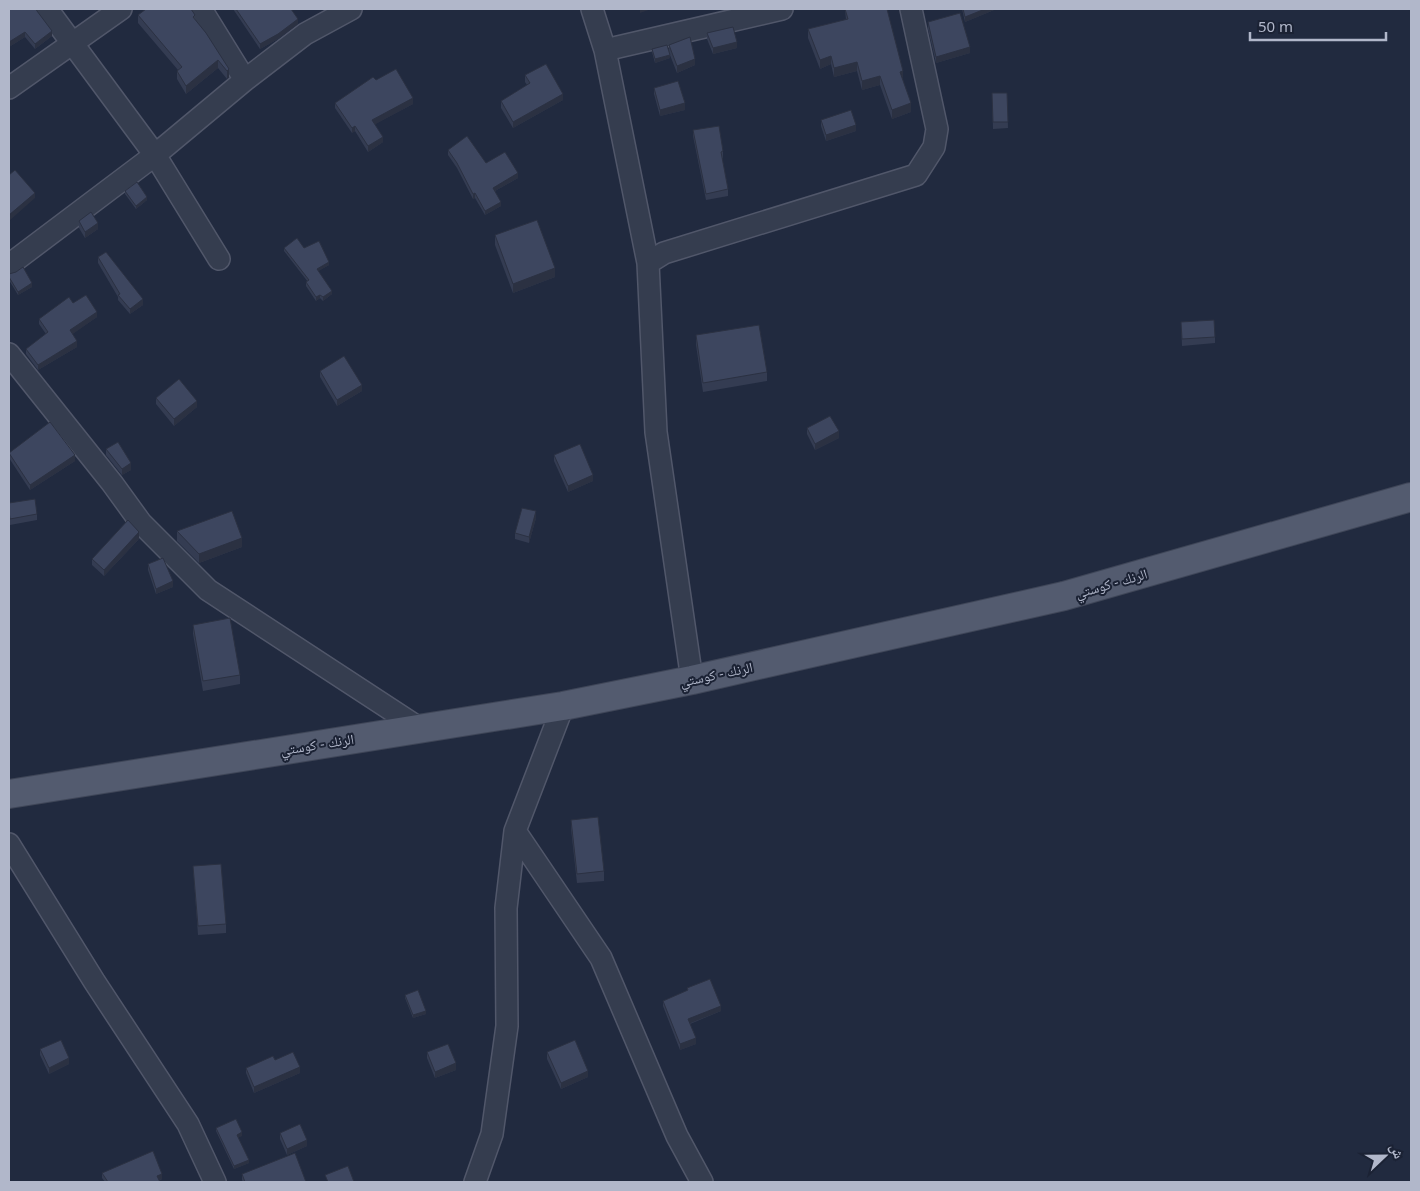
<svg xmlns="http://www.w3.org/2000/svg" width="1420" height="1191" viewBox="0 0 1420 1191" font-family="'Noto Sans','Noto Naskh Arabic',sans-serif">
  <rect width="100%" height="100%" fill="#212a3f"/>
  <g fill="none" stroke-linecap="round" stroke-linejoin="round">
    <defs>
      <path id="minor" d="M47,9L155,155L219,259
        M201,9L245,80
        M592,9L605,50L648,263
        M605,50L782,9
        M9,88L121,9
        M9,265L155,155L245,80L305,34L351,9
        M9,354L112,483L141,523L208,590L419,728
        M692,680L656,432L648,263L664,253L916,175L934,147L937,129L911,9
        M515,831L601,958L677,1136L702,1182
        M9,844L94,981L188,1124L215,1182
        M475,1182L492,1134L507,1026L506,908L515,831L563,706"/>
      <path id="major" d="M9,794L563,706L692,680L1064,596L1411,497"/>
    </defs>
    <!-- minor casing -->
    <use href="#minor" stroke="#51576a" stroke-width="24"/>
    <!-- major casing -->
    <use href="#major" stroke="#3f4658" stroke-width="30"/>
    <!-- minor -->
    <use href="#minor" stroke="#353d4f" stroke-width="21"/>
    <!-- major -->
    <use href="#major" stroke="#535b6f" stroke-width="28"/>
  </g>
  <!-- wall -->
  <path fill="#343c52" d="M9,9L37,11L52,36L35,49L25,37L9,47Z
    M233,9H291L298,24L278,39L260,49Z
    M845,9L903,80L911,112L892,119L880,85L862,90L857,71L834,77L831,64L820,69L808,38V29L846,20Z
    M962,9H994V10L965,22Z
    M138,15L195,19L229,69V77L227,79L218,68L186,94L177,79V71L178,70L138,23Z
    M928,22L970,53L936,63L928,29Z
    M707,33L737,48L713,54L707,39Z
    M669,45L695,65L677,73L670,55V58L655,63L652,52V49L669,50Z
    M525,75L563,100L513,128L501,108V101L527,85L525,82Z
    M376,80L413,104L375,124L383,142L368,152L355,131L352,133L335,108V103Z
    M654,88L685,110L660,116L654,94Z
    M992,93H1007L1008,128L993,129Z
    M821,120L856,131L826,141L821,126Z
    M693,130L723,151V158H722L728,189V196L706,200L693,136Z
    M448,150L486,163L518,178L495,191L501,206L485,215L475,198L473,199L457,168L448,155Z
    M125,191L147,200L136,209L125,194Z
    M79,221L98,229L85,238L79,228Z
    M495,235L555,277L513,293L495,245Z
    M284,248H304L329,265L318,271L332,294L323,301L320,298L316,301L306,286V282H308L284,251Z
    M98,257L143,305L130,314L118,300V297L98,263Z
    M16,272L32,287L18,295L9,280V274Z
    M73,303L97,317L72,334L77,347L38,370L26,354V349L46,334L39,324V319Z
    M1181,322L1215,337V343L1182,346Z
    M696,335L767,372V381L703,392L696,345Z
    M320,371L362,391L337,406L320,377Z
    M156,398L197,407L174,426L156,404Z
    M807,428L839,438L815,450L807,434Z
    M106,449L131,470L122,475L106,455Z
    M9,453L75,461L30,490L9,458Z
    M554,455L593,481L568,492L554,461Z
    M9,503L37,514V520L10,525L9,517Z
    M536,518L529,543L515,539V533Z
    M177,531L242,547L199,563L177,541Z
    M139,539L104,576L92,565V559Z
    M148,564L173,587L156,594L148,570Z
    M193,625L240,675V684L203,691L193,634Z
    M571,820L604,871V881L577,883L571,829Z
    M193,866L226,924V933L198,935Z
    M687,988L721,1011L690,1024L696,1044L680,1050L663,1006V1001L687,991Z
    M405,995L426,1014L413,1018L405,998Z
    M40,1049L69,1064L49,1074L40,1055Z
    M427,1052L456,1070L435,1078L427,1058Z
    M547,1052L588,1077L561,1089L547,1059Z
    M275,1060L300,1073L254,1093L246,1073V1068Z
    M216,1128L242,1136L238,1137L249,1163L234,1169L216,1131Z
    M280,1133L307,1146L287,1155L280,1139Z
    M102,1173L162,1179L159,1181L160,1182H105L102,1178Z
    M242,1174L306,1182H243L242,1180Z"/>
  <!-- shaded-wall -->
  <path fill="#2b3142" d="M640,9H651L640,13Z
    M985,9H994V10L965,22V17Z
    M298,19V24L278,39L260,49V44Z
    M52,31V36L35,49V44Z
    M25,32V37L9,47V42Z
    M737,42V48L713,54V48Z
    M970,47V53L936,63V57Z
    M670,55V58L655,63V59Z
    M831,56V64L820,69V60Z
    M695,59V65L677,73V66Z
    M218,60V68L186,94V86Z
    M857,62V71L834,77V68Z
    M229,69V77L227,79V71Z
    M903,71V80L900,72Z
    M880,76V85L862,90V81Z
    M563,94V100L513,128V122Z
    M413,98V104L372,126V120Z
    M685,103V110L660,116V110Z
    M911,103V112L892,119V110Z
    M856,125V131L826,141V135Z
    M355,126V131L352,133V128Z
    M383,137V142L368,152V146Z
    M518,173V178L493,192V188Z
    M35,193V198L9,221V215Z
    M475,193V198L473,199V194Z
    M147,197V200L136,209V206Z
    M501,202V206L485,215V211Z
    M98,223V229L85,238V232Z
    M329,262V265L317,272V269Z
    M555,268V277L513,293V284Z
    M32,283V287L18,295V292Z
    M332,291V294L323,301V297Z
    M320,295V298L316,301V297Z
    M143,299V305L130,314V309Z
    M97,312V317L70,336V330Z
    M77,341V347L38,370V365Z
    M362,385V391L337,406V400Z
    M197,401V407L174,426V419Z
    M839,431V438L815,450V444Z
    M75,455V461L30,490V485Z
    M131,463V470L122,475V469Z
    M593,475V481L568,492V486Z
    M536,511V518L529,543V537Z
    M139,532V539L104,576V570Z
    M242,538V547L199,563V554Z
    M173,581V587L156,594V589Z
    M721,1006V1011L688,1024V1019Z
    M426,1011V1014L413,1018V1015Z
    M696,1038V1044L680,1050V1044Z
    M69,1058V1064L49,1074V1068Z
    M456,1063V1070L435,1078V1072Z
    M300,1067V1073L254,1093V1087Z
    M588,1071V1077L561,1089V1083Z
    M242,1132V1136L237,1138V1135Z
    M307,1140V1146L287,1155V1149Z
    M249,1160V1163L234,1169V1166Z
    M162,1174V1179L157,1181V1176Z"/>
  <!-- building -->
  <path fill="#3d465f" stroke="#2b3142" d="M9,9H36L37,11L52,31L35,44L25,32L9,42Z
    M146,9H191L195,15L193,17L206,33L229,69L227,71L218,60L186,86L177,71L182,67L138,15Z
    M236,9H291L298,19L278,34L260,44Z
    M845,9H887L903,71L900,72L911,103L892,110L880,76L862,81L857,62L834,68L831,56L820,60L808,29L848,19Z
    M963,9H985L965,17Z
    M960,13L970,47L936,57L928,22Z
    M733,27L737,42L713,48L707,33Z
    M690,37L695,59L677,66L669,45Z
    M667,45L670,55L655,59L652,49Z
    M546,64L563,94L513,122L501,101L530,83L525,75Z
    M396,69L413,98L372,120L383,137L368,146L355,126L352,128L335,103L373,77L376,80Z
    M678,81L685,103L660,110L654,88Z
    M992,93H1007L1008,122H993Z
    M851,110L856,125L826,135L821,120Z
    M719,126L723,151L721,152L728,189L706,194L693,130Z
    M467,136L486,163L505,152L518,173L493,188L501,202L485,211L475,193L473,194L457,163L448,150Z
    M15,170L35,193L9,215V175Z
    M137,182L147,197L136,206L125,191Z
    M91,212L98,223L85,232L79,221Z
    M537,220L555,268L513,284L495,235Z
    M297,238L304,248L319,241L329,262L317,269L332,291L323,297L320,295L316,297L306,282L309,280L284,248Z
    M106,252L143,299L130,309L118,295L120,294L98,257Z
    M23,267L32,283L18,292L9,277V274L16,272Z
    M86,295L97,312L70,330L77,341L38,365L26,349L48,332L39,319L69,297L73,303Z
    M1214,320L1215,337L1182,339L1181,322Z
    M759,325L767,372L703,383L696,335Z
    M344,356L362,385L337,400L320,371Z
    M179,379L197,401L174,419L156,398Z
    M830,416L839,431L815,444L807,428Z
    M50,422L75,455L30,485L9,453Z
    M118,442L131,463L122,469L106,449Z
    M580,444L593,475L568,486L554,455Z
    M35,499L37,514L10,519L9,511V503Z
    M522,508L536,511L529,537L515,533Z
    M232,511L242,538L199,554L177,531Z
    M128,520L139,532L104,570L92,559Z
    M163,558L173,581L156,589L148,564Z
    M230,618L240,675L203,681L193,625Z
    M598,817L604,871L577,874L571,820Z
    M221,864L226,924L198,926L193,866Z
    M710,979L721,1006L688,1019L696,1038L680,1044L663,1001L688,990L687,988Z
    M418,990L426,1011L413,1015L405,995Z
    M61,1040L69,1058L49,1068L40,1049Z
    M575,1040L588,1071L561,1083L547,1052Z
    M448,1044L456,1063L435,1072L427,1052Z
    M293,1052L300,1067L254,1087L246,1068L273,1056L275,1060Z
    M236,1119L242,1132L237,1135L249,1160L234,1166L216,1128Z
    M300,1124L307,1140L287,1149L280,1133Z
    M153,1151L162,1174L157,1176L160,1182H108L102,1173Z
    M295,1153L306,1182H245L242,1174Z
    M348,1166L354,1182H328L325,1175Z"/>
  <g text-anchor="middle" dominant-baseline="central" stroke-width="4" stroke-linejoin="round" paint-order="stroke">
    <!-- street labels -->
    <g font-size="14" fill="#b1b7ca" stroke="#1b2234">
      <text transform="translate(1111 583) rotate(-16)">الرنك - كوستي</text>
      <text transform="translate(716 674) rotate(-12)">الرنك - كوستي</text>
      <text transform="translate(317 744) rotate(-9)">الرنك - كوستي</text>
    </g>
  </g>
  <!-- border -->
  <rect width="1420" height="1191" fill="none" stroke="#b1b7ca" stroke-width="20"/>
  <!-- north arrow -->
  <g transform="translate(1385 1156) rotate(68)" stroke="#1b2234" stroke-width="4" paint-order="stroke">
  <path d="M0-4L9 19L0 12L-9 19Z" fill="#b1b7ca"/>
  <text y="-8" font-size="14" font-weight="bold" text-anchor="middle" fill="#b1b7ca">ش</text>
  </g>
  <!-- scale -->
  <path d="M1250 32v8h136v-8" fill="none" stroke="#b1b7ca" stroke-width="2.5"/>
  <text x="1258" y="32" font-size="15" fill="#b1b7ca" stroke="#1b2234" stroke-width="4" paint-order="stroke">50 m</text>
</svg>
